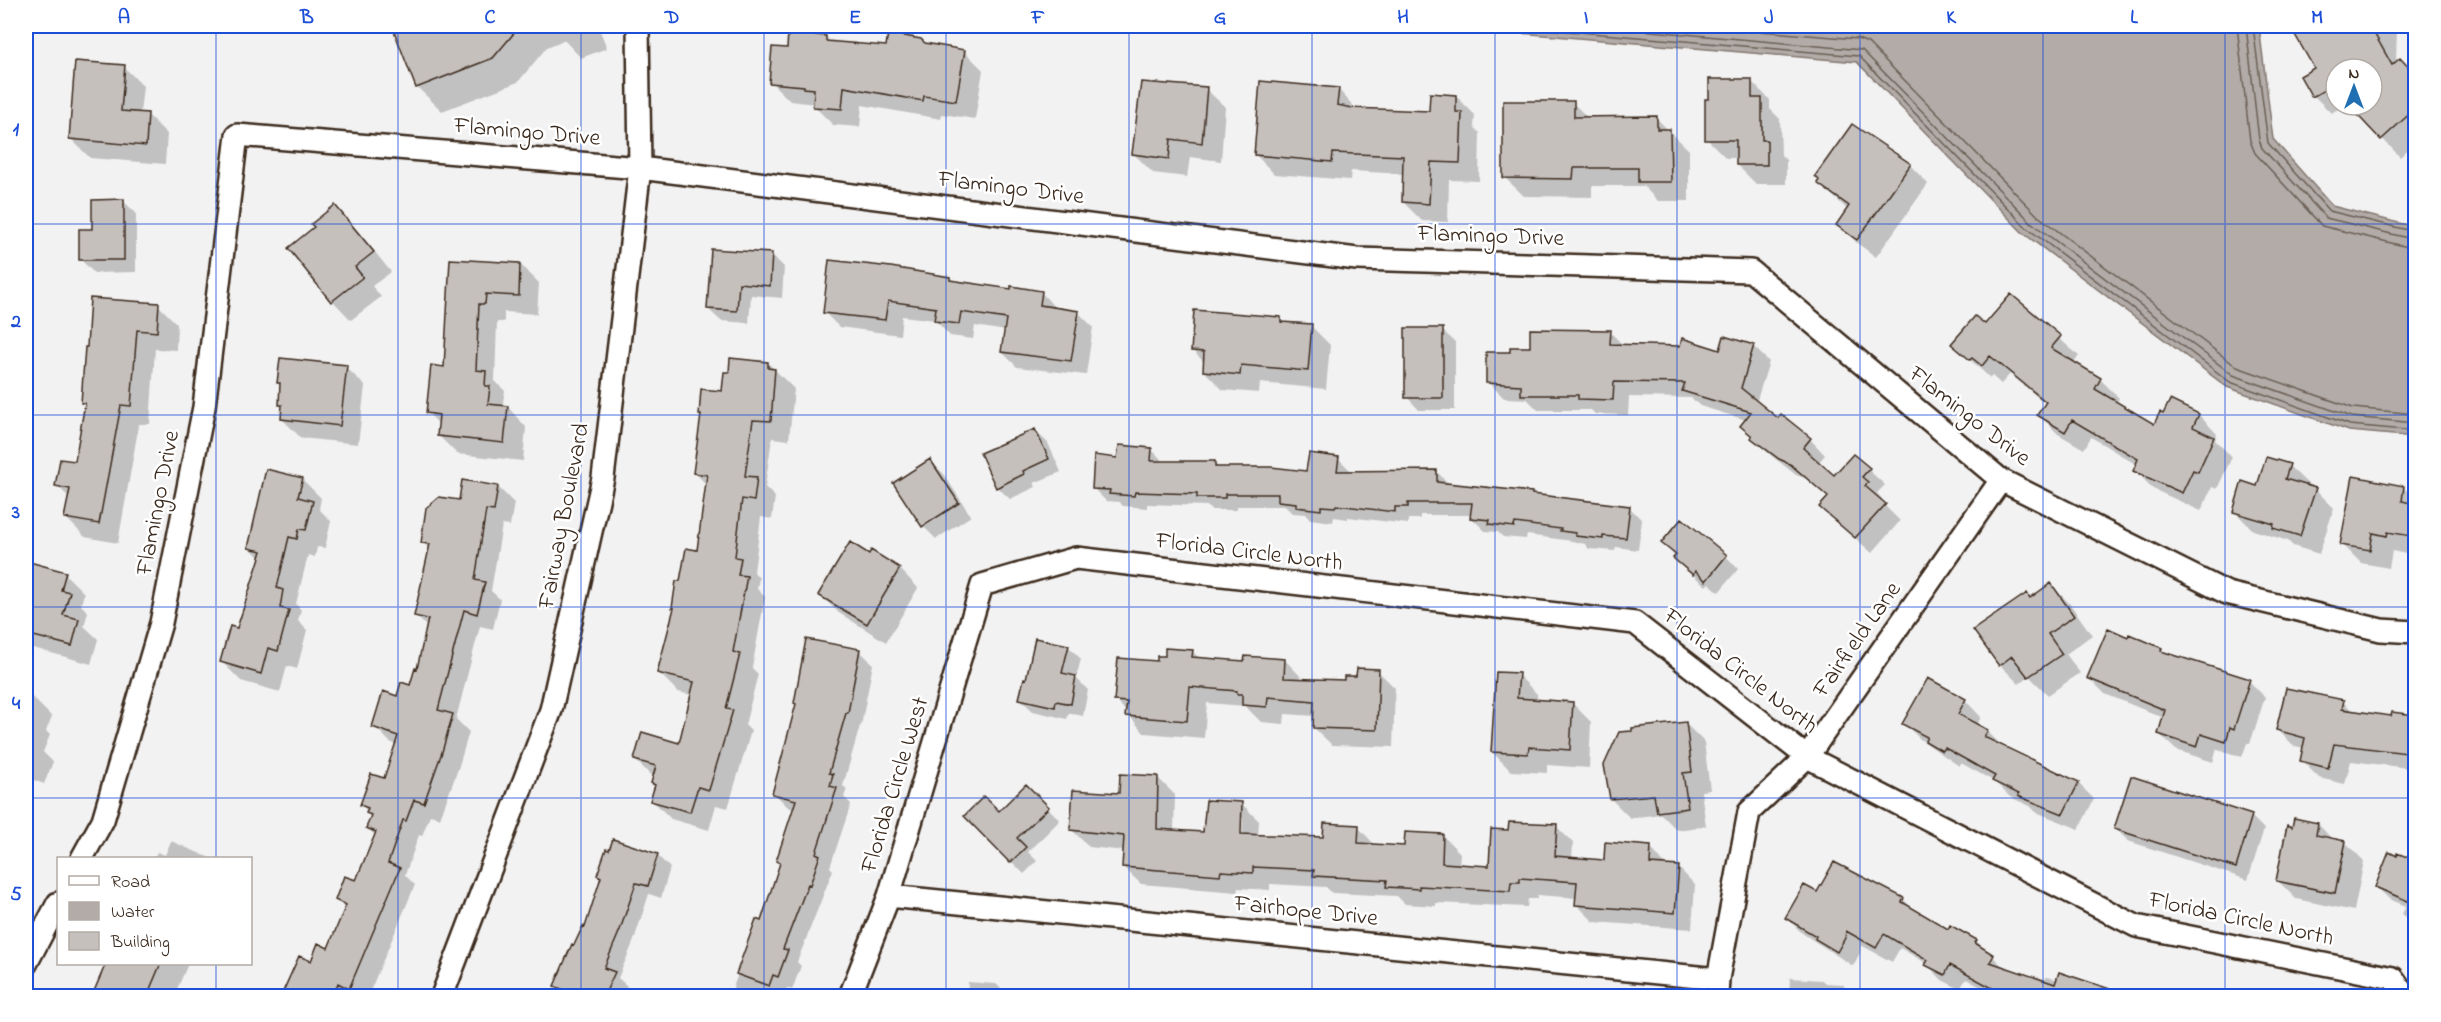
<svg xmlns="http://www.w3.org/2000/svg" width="2441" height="1022" viewBox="0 0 2441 1022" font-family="'Indie Flower',sans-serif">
  <rect width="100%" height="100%" fill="#f3f2f2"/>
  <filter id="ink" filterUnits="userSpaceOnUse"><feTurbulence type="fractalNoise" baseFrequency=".0167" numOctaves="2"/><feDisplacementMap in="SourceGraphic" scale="12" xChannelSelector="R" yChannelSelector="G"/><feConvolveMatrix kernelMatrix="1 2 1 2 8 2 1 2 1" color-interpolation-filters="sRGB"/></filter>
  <g filter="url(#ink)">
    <!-- water -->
    <path fill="#b2aba7" stroke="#827770" stroke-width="1.5" d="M26,26H30L26,95Z
      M1438,26H2259L2273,139L2332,206L2415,227V437L2349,431L2227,387L2023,233L1857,62Z"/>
    <!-- shadow -->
    <path fill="#0003" fill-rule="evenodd" d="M412,26H598L607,48L581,58L564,40L547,47L518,82L442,111L417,87L396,32Z
      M2292,26H2397L2396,64L2400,60L2416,75V142L2400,157L2350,105H2372V69H2336V105H2346L2331,113L2314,96L2316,69Z
      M826,37L831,43L887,47L925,45L964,51L983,70L975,119L942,114L941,119L862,105L860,127L833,125L814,106L815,104L790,101L771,82L789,49Z
      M124,67L143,86L140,114L148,115L167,134L165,164L90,158L71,139Z
      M1751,81L1770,100V109L1780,119L1781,155L1786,160V184H1756L1737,165V158H1726L1707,139Z
      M1206,89L1225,107L1221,161L1190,157L1187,177L1153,173L1134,154Z
      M1338,89L1357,110L1430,113L1456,96L1475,115L1474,127L1480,133L1479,181L1449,180L1448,222L1422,221L1403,202L1404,174L1351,171L1350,180L1274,174L1256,155Z
      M1573,103L1589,119L1656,118L1689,150V201H1658L1643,186H1592V197L1524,196L1505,178Z
      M1910,165L1928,184L1876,257L1857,243L1838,224L1848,210L1819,183Z
      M123,201L136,213V272L94,273L81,260L94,230Z
      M335,207L354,226L391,272L372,286L381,297L351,320L333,301L291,248L316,227Z
      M771,254L784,267L782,298L751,295L749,323L721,321L708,309Z
      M451,261L520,264L539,283L537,314L504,312V322H497L495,381L505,391L503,402L526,427L523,461L457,454L438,435L439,424L428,413L445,368Z
      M950,279L952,282L1012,291L1041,292L1056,309L1078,312L1093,327L1086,375L1017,367L1002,352L1006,331L975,326L973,339L950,336L935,320L902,316L900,335L839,327L824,312Z
      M2011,296L2079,356L2073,363L2100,379L2119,398L2116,404L2155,427L2164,416L2199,415L2217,434L2215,440L2232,457L2217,489L2212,487L2201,511L2153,489L2135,470L2137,465L2091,437L2084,449L2058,434L2039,415L2046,404L2010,374L2001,384L1992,376L1990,378L1953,344L1985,326Z
      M158,305L177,324L176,350L155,349L150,424H139L118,543L85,537L66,518L70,498L56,485L76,463L86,406L83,402L89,349Z
      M1280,318L1286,324L1311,326L1330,345L1326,389L1260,383L1259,393L1223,390L1204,371L1205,363L1192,350Z
      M1442,330L1455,342V410H1419L1407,397Z
      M1610,332L1624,346L1721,352L1753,346L1769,362L1756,403L1810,439L1825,455L1818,463L1834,477L1853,456L1885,485L1877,493L1882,499L1880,501L1900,521L1872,553L1837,522L1829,498L1807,479L1796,475L1768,453L1753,438L1746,420L1700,406L1691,398L1629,397L1628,415L1595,414L1591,410H1538L1527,399L1504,398L1488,382L1512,354Z
      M768,363L794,389L789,440L772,438L765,487L775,497L772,519L761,517L754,572L759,578L757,589L765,597L752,668L758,674L745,725L751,731L728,808L716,805L709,830L671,819L652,800L656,786L653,783L654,778L635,760L680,745L692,695L678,692L659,673L681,583L698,552L707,485L695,473L724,392Z
      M346,367L365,386L358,444L301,438L282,419L284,408L280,404L282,385L279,382Z
      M1035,431L1048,443L1061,472L1034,483L1036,487L1010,499L997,487Z
      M1152,450L1165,463H1214L1219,468L1308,473L1338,458L1351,471L1437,472L1450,485L1629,507L1642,520L1638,550L1616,547L1615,551L1589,549L1585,544L1572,541L1527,535L1526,539L1503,537L1498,532L1485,531L1472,518V515H1420V519H1408V524L1348,517V519L1334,517L1333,522L1310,519L1306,514L1292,513L1285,506H1237V510H1211L1207,506L1147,504V508L1123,506L1119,502L1106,501L1093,488L1119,459Z
      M930,461L943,473L971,516L936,539L923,526L895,484Z
      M2289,466L2308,484L2307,487L2315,489L2334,508L2319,554L2293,546L2288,541L2253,530L2234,511L2258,488Z
      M302,479L321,498L319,509L331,521L325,548L317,547L315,557L308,555L296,604L301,610L298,621L307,630L297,669L287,666L280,692L241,681L222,662L238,630L261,559L249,547Z
      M498,487L514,503L510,526L502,525L491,591L500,599L493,629L480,626L456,719L469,732L458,769L440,818L430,815L422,836L419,835L405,875L415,885L368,996H287L284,994L311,963L329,950L346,909L336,900L357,882L376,836L367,828L372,817L362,805L385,780L397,745L390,742L374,726L398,697L411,687L418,670L428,628L416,616L430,550L423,542L460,502Z
      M2404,488L2416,500V552L2406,550V554L2392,551L2389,568L2361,563L2342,544Z
      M1663,543L1726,556L1738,569L1719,592L1709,583L1706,586L1688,571Z
      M872,552L900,569L918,588L886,642L839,613L820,595Z
      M26,563L65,574L84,593L81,605L88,612L84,626L98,639L91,664L26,646Z
      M2051,585L2070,604L2092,635L2066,654L2080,673L2048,695L2029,676L2019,684L2000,665L2031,599Z
      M1068,646L1081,659L1076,678L1088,690L1083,716L1069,713L1067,719L1033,711L1020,699L1028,680Z
      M859,650L873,664L861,726H860L843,786L847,789L844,797L851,804L830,867L833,870L797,962L801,966L792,990L787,988L784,996H730L757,921L762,923L781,864L777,861L794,809L788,807L774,793Z
      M2161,650L2165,654L2249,681L2265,697L2250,744L2247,743L2242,757L2217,749L2213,762L2176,750L2159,734L2164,718L2105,694L2089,678Z
      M1192,651L1200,659L1245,662L1285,660L1302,678V680L1345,681L1378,671L1395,688L1393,747L1332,745L1314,728L1315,716L1285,714L1284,724L1261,722L1245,706L1207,703L1204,738L1144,733L1116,700L1158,663Z
      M1518,675L1537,694V701L1572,703L1591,722L1589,768L1547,765V773L1511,771L1492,752Z
      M1929,680L1965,700L1981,717L1977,725L1987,731L2003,747L2078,783L2094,799L2079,829L2036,812L2030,806L2010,797L1995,782L1961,763L1959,766L1920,739L1904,723Z
      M26,695L33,698L52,717L46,731L50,735L43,752L53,762L44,784L26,777Z
      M2343,702L2354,712L2393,718V714L2416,717V769L2351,761L2345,784L2319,778L2302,761L2304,749L2295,747L2278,730Z
      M1685,723L1704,742L1710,790L1701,791L1706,826L1677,830L1661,814L1630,818L1611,799Z
      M1158,778L1175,795L1174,831L1204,833L1241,803L1259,821L1258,837L1324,839L1358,827L1376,846L1406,848L1443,836L1460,853L1459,866L1490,867L1510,831L1556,826L1573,843L1572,859L1605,861L1650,847L1667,867H1678L1695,885L1692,929L1594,922L1577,905V898L1537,895V899H1528L1527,907L1436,903V906L1405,904L1397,896L1332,893L1326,887L1270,884V890L1238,888L1237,892L1141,884L1123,867L1124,851L1089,847L1072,830L1120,795ZM1240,818H1243L1242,842H1239Z
      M1026,786L1060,820L1028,852L1037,861L1024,874L966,816L999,813Z
      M2251,816L2264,829L2248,880L2128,841L2116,829Z
      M2318,824L2333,840L2345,842L2364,861L2354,911L2296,899L2277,880L2293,829Z
      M171,841L208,857L210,858H154L157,852L165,855Z
      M2390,854L2416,865V927L2402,914L2406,906L2389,899L2377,887Z
      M658,856L670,868L661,898L649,894L633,943L618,978L627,986L622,996H552L572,946L575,947L586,929L602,878L599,875Z
      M1835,864L1904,900L1915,911L1949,931L1976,941L2007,970L2044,982L2046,977L2112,991L2113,989L2133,996H1997L1966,979L1960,989L1942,980L1926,963L1900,948L1892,962L1861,945L1860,953L1853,966L1802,933L1787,918L1817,894Z
      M108,964H188L174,996H95Z
      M1790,978L1822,980L1825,983L1842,984L1854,996H1789Z
      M968,982L996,984L1009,996H967Z"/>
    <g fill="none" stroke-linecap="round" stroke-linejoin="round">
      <!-- shore -->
      <path stroke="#6b5e55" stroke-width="1.5" d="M1508,26L1859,56L2027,228L2230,382L2350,425L2416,431
        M1595,26L1862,50L2032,223L2233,375L2352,417L2416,423
        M1699,26L1858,39L1868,43L2038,216L2237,367L2353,408L2416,414
        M2237,26L2250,141L2255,153L2322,226L2416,249
        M2246,26L2259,140L2262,148L2326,218L2416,240
        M2253,26L2268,143L2329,211L2416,232"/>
    </g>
    <!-- building -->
    <path fill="#c6c0bd" stroke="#3b2a1e" stroke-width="1.5" d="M408,26H520L493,58L416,88L394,31Z
      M2290,26H2370L2392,65L2400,58L2415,74V109L2381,140L2348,105H2372V69H2336V92L2330,87L2312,97L2300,76L2314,68Z
      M788,32L826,36V41L886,46L888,33L921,39L925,43L965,50L956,101L924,96L923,101L844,87L842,109L813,107L814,89L804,88V86L769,83L772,47L787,48Z
      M75,61L125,65L121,111L148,113L146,146L69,139Z
      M1709,79H1752V98H1762V140H1767V165H1736V140H1705V99H1709Z
      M1260,81L1339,88L1337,105L1352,108L1429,111L1430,93L1456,95V112H1462L1460,163L1431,162L1429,204L1402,202L1403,156L1333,153L1332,162L1254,155Z
      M1141,82L1207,87L1202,143L1171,139L1169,159L1132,154Z
      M1503,101H1574V117L1657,116V129H1670L1671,182H1638V168H1574L1573,179L1503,178Z
      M1852,124L1911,164L1857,240L1836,225L1849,206L1817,183L1819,180L1815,176Z
      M124,199V260H79V229H92V200Z
      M335,205L374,252L355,267L363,277L331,302L288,248L314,227L311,224Z
      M711,249L772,253L770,286L739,283L737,311L707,309Z
      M450,259L520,263L519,296L486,294L485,304H479L476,370L486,371L485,386H490L488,404L508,406L504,443L437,436L439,415L426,413L431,365L444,367Z
      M829,260L891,267L950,277V280L1011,289V286L1042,291L1040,305L1079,311L1071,361L1001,352L1006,319L961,312L959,324L934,321L936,308L888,301L885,320L823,313Z
      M2011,294L2061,336L2051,348L2101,378L2095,389L2154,424L2160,412L2163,414L2170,400L2199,414L2193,427L2214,437L2198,472L2193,470L2182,493L2133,471L2138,459L2072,420L2065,432L2037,415L2046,402L1990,356L1982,366L1972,358L1970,360L1951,344L1975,316L1985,324Z
      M90,298L159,303L157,332L137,330L131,406L121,405L99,524L64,518L70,489L55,486L60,459L75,461L85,403H81L85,347H87Z
      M1194,310L1281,317V322L1312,324L1308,371L1241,365L1240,375L1203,371L1204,352L1191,351Z
      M1405,328H1443V398H1405Z
      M1530,329L1611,330L1610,344L1680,346L1682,338L1720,350L1724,336L1754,345L1741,388L1778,418L1781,414L1811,438L1803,448L1834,475L1853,454L1870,468L1862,477L1868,482L1865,486L1886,504L1855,538L1819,507L1828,497L1790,464L1779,459L1751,438L1752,436L1740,426L1751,412L1682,391L1685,383L1614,382L1613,400L1578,399V395H1521V385L1486,383V352H1510V347H1530Z
      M280,358L347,365L340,426L281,419L282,405H279L280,383H277Z
      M730,358L768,362V368L775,369L771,421L753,420L745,476L757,477L754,501L742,499L735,557L741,558L738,575L747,576L733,652L740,654L726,709L733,710L709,790L698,787L690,812L650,801L655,785L651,783L656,766L634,760L642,732L679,743L694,682L657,673L674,608H672L676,581H680L686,548L697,550L707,475L693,473L701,415H699L701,389L722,391L724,372H729Z
      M1035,429L1049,459L1023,471L1024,474L996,488L980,453Z
      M1119,445L1152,448L1151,461H1215V467H1271L1306,471L1309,453L1339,457L1337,471L1437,470V482L1532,492V494L1630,506L1626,538L1603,536V539L1575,536V533L1560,531L1561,529L1515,523L1514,527L1489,524L1490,520L1470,518L1472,503H1408V507H1395V512L1336,505L1335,507L1321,506V510L1296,507V503L1278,501V494H1225V498H1197V494L1135,492L1134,496L1109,494L1110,490L1092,489L1094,455L1117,458Z
      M2266,457L2290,464L2285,479L2316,488L2300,536L2273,528L2274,524L2233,512L2242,481L2257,486Z
      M930,459L959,503L922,527L893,483Z
      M266,469L303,478L298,497L313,501L306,530L299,529L297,539L289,537L277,588L283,590L280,608L289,610L278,651L268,648L261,674L220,662L230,626L237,628L262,551L248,548Z
      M2353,476L2404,486L2402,501L2415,504L2411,536L2388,532L2387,536L2373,533L2370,550L2340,545Z
      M462,480L498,486L494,511L486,510L475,580L485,582L477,614L464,610L438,710L453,714L442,752L424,803L414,800L406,821L403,820L388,863L400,868L349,989L338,983L333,996H281L299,956L311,961L318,943L328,948L346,905L335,900L344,876L356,880L376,832L366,828L371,815L366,813L368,808L360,805L371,774L384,778L398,736L372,727L383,691L397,696L401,682L410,685L415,668L417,669L428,619L414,616L430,544L421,543L426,508L439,497L459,500Z
      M1682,518L1727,555L1706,581L1695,571L1693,575L1673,558L1676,555L1661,543Z
      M850,542L869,554L871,550L900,568L867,624L818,595Z
      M26,561L66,572L61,590L70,592L63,615L79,619L72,646L26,634Z
      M2051,583L2074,616L2048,634L2062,654L2028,677L2012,656L1999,666L1973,630L2027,593L2030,598Z
      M2108,628L2128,637L2129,634L2162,648L2161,651L2250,679L2234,729L2230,727L2226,742L2201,734L2197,747L2158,734L2165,710L2087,678Z
      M1035,638L1069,645L1062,673L1076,676L1071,704L1056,701L1055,707L1019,699L1024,678L1026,679Z
      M806,639L860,649L848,713H846L829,773L833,774L830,786L837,788L816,853L820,855L810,885L808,884L783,949L788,950L778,977L773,975L769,986L736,974L756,919L761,921L780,863L776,861L796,800L772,794L796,704L794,703Z
      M1165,648L1193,650L1192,657L1244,661L1245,656L1285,659L1284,678L1344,680V676H1356L1357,668L1379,669L1377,730L1313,728L1314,701L1268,697L1267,707L1242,705V694H1237V691L1190,687L1187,721L1125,716L1127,702L1114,701L1118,658L1157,661V656H1165Z
      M1496,672L1519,673L1517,698L1573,702L1570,750L1529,747L1528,754L1491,752Z
      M1928,678L1966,699L1958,714L1988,730L1984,737L2079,782L2063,814L2018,796L2019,794L1992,781L1995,776L1945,748L1942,751L1925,741L1927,737L1902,724Z
      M2286,688L2344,700L2342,709L2391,716L2392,712L2415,715V754L2334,744L2328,768L2300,761L2305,738L2276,730Z
      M1686,722L1692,772L1683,773L1688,808L1657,812L1654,795L1610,799L1604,765L1619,732L1632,731V728Z
      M1120,774L1158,776L1157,829L1203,832L1206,800L1242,802L1241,834L1323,837L1324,823L1359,825L1358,843L1404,846L1405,832L1443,834L1442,863L1489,866L1491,829L1508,830L1509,822L1557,824L1555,856L1604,860L1605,842L1651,846L1650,864L1679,866L1675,913L1575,905L1577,882L1520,878V882H1511L1510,891L1419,886V889L1386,887L1387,880L1313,876L1314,870L1253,867V873L1221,871L1220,875L1122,867L1124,836L1070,830L1073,790L1119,793Z
      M2131,776L2252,815L2236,868L2114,829Z
      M1026,784L1049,807L1017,838L1026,847L1010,863L964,816L984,796L999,811Z
      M2294,818L2318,823L2316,835L2346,841L2335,893L2276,881L2287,825L2292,827Z
      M613,839L658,854L648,886L636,883L620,930L604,968L615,972L604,996H579L554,986L572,944L574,945L583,926L585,927L601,877L597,875L606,849L609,850Z
      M2389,852L2397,856V853L2415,860V904L2375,887Z
      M1834,862L1904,898L1902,902L1948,929L1950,925L1977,940L1975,943L1994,955L1990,962L2055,984L2059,972L2119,992V996H2007L1950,965L1945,975L1925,965L1928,960L1884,934L1876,948L1846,931L1845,938L1837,952L1815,939L1816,936L1785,918L1804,885L1817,892Z
      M106,963H161L147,996H92Z"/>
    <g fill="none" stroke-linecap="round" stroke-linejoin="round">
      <defs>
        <path id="minor" d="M82,858L103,820L161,623L204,407L237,135L640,168L1357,259L1751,271L2001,480L2227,593L2381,630L2416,632
          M889,896L1718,979
          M26,964L58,903
          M442,996L551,710L603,478L640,168L638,26
          M850,996L889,896L982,585L1076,558L1635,623L1807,757L2136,926L2393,978L2406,996
          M1717,996L1718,979L1749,812L1807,757L2001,480"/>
      </defs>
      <!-- minor casing -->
      <use href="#minor" stroke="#3b2a1e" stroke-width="26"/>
      <!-- minor -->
      <use href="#minor" stroke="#fff" stroke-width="21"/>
    </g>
  </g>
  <!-- grid -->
  <path fill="none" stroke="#1d4ed8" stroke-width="1.5" stroke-opacity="0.55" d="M216,26V858M398,26V996M581,26V996M764,26V996M946,26V996M1129,26V996M1312,26V996M1495,26V996M1677,26V996M1860,26V996M2043,26V996M2225,26V996M26,224H2416M26,415H2416M26,607H2416M26,798H2416M216,964V996"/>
  <g text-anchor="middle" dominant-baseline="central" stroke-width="5" stroke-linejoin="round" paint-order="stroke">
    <!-- street labels -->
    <g font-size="24" fill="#3b2a1e" stroke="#fff">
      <text transform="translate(527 133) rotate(5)">Flamingo Drive</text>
      <text transform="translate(1011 189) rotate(7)">Flamingo Drive</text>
      <text transform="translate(1491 237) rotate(2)">Flamingo Drive</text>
      <text transform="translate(1969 417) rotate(38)">Flamingo Drive</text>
      <text transform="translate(159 503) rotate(-79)">Flamingo Drive</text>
      <text transform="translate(565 516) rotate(-79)">Fairway Boulevard</text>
      <text transform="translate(1249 553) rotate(7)">Florida Circle North</text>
      <text transform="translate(1858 640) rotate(-55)">Fairfield Lane</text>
      <text transform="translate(1740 672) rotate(38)">Florida Circle North</text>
      <text transform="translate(896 785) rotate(-73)">Florida Circle West</text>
      <text transform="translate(1306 912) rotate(6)">Fairhope Drive</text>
      <text transform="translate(2241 920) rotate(12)">Florida Circle North</text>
    </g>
  </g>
  <!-- margin -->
  <rect width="2441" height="1022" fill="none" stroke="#fff" stroke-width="66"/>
  <!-- legend -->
  <rect x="57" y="857" width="195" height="108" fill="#ffffff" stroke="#b1aaa5" stroke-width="1.5"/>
  <rect x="69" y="876" width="30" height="9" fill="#ffffff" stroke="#b1aaa5" stroke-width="1.5"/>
  <text x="111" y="887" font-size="18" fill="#3b2a1e">Road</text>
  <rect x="69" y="902" width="30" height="18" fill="#b2aba7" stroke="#b1aaa5" stroke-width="1.5"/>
  <text x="111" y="917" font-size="18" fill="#3b2a1e">Water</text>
  <rect x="69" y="932" width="30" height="18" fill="#c6c0bd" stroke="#b1aaa5" stroke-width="1.5"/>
  <text x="111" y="947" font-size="18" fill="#3b2a1e">Building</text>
  <!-- north arrow -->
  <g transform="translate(2354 87)"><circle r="28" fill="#ffffff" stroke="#b1aaa5" stroke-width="1.5"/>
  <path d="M0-4.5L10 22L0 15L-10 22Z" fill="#1f6fb2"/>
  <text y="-9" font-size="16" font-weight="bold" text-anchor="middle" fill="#3b2a1e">N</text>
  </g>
  <rect x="33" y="33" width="2375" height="956" fill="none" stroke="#1d4ed8" stroke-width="2"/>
  <g font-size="20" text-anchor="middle" font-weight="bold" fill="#1d4ed8">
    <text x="124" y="23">A</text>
    <text x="307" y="23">B</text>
    <text x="490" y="23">C</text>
    <text x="672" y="23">D</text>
    <text x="855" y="23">E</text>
    <text x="1038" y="23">F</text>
    <text x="1220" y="23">G</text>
    <text x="1403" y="23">H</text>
    <text x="1586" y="23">I</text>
    <text x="1769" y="23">J</text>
    <text x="1951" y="23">K</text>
    <text x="2134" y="23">L</text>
    <text x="2317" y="23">M</text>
    <text x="16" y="135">1</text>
    <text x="16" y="327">2</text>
    <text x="16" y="518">3</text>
    <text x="16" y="709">4</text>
    <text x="16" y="900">5</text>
  </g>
</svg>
